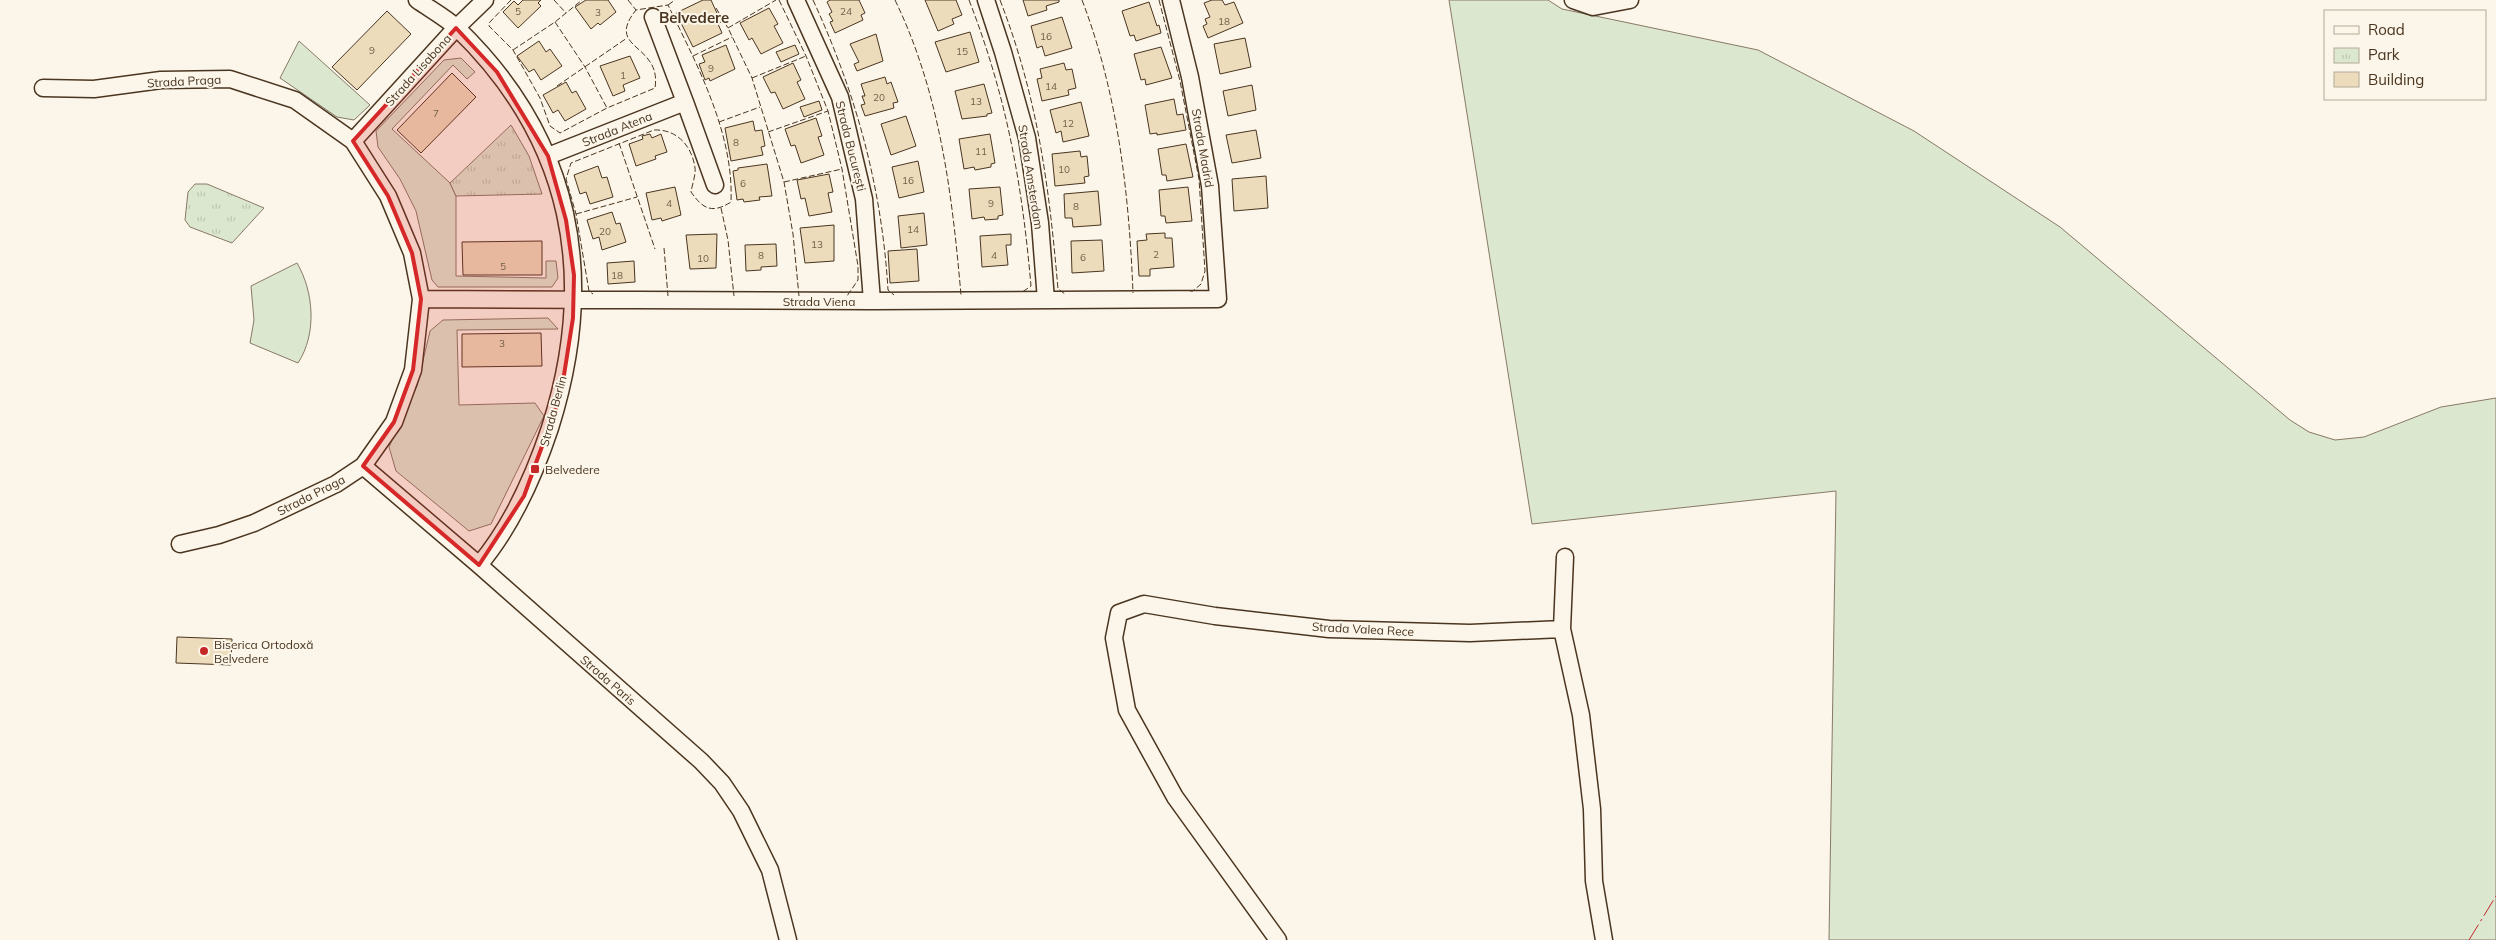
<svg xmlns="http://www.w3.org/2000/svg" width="2496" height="940" viewBox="0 0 2496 940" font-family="Mulish,sans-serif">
  <defs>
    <pattern id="park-tufts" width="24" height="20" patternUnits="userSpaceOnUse" patternTransform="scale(1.25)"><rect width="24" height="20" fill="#dce7d0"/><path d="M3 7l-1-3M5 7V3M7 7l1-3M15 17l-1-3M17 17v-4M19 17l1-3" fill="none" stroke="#bec7b2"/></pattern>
  </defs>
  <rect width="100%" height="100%" fill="#fbf6e9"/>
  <!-- grass -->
  <path fill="#dce7d0" stroke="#887966" d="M1449,0H1548L1562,9L1758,50L1914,131L2060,227L2290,420L2309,432L2335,440L2364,437L2441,407L2496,398V940H1829L1836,491L1532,524Z
    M299,41L370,105L354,120L337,117L280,78Z
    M461,58L475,72L467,79L453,65L392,129L450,183L456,196V276L546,278V261H556L558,278L552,287H438L432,280L416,211L400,179L378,147L376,131L444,60Z
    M297,263C314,292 317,334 298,363L250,343L254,320L251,286Z
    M548,318L558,329L457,330L459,405L535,403L544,416L491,524L469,531L396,471L389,447L417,386L430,331L443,320Z"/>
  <!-- park -->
  <path fill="url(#park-tufts)" stroke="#887966" d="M511,125L529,156L542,194L456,196L450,183Z
    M195,184H207L264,208L232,243L190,227L185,220L188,192Z"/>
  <!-- building -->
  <path fill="#ecdcbc" stroke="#4a3520" d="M523,0H541L538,3L541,6L518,28L503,12L514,1L518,5Z
    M586,0H608L616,12L600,25L598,23L591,29L575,7Z
    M703,0H711L721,22L718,24L722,33L693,47L676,13Z
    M830,0H859L865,13L861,15L863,20L835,33L830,22L833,21L829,14L832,12L827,2Z
    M925,0H956L962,15L952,19L954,24L938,31Z
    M1023,0H1059V2L1046,6L1047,10L1028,16Z
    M1212,0H1222L1225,5L1234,2L1243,23L1208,38L1203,26L1207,24L1205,19L1210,17L1204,3Z
    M1149,2L1157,26L1159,25L1161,33L1136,41L1134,35L1130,36L1122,11Z
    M769,8L778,24L774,26L783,43L761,54L752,38L749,40L740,23Z
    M387,11L411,34L357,90L332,67Z
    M1062,17L1072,48L1045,56L1042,46L1037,48L1031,26Z
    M970,32L979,62L946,72L935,42Z
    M876,34L883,61L857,71L854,64L859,62L850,44Z
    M1245,38L1251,67L1220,74L1214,44Z
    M539,41L546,52L550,49L562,66L541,80L534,69L529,72L517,56Z
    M726,45L735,69L710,81L709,78L705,80L699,64L705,62L702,55Z
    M795,45L799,54L781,62L776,52Z
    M1161,47L1172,78L1146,85L1145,79L1141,80L1134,54Z
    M630,56L640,78L623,85L625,91L613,96L600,66Z
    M793,63L801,80L797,82L805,99L783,109L775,92L771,93L763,77Z
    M1064,63L1066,70L1072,69L1076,88L1068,90L1069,95L1042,101L1037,79L1042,78L1040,69Z
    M452,73L476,97L421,153L397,130Z
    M885,77L887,84L891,82L898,102L893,103L894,108L865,116L861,105L865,104L862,96H865L861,84Z
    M566,82L572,93L576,91L586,109L565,121L558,110L553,113L543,95Z
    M984,84L992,113L987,114V116L962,119L955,91Z
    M1252,85L1256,110L1228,116L1223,91Z
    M1174,99L1177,115L1183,114L1186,130L1157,135V133L1150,134L1145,105Z
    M819,101L822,110L804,117L800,107Z
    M1081,102L1089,136L1063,142L1061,131L1056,133L1050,110Z
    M906,116L916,146L891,155L881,124Z
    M816,118L822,136L818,137L824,155L801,163L795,145L791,146L785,129Z
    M753,121L755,131L762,130L765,146L761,147L763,155L731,161L725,128Z
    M1256,130L1261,158L1232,163L1226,135Z
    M650,134L652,138L661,134L667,152L655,156L656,159L636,166L629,144L643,139L642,136Z
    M990,134L995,163L991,164V167L975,170L974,167L964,169L959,139Z
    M1186,144L1193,177L1167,181L1166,175H1162L1158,149Z
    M1080,151L1081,157L1087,156L1089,176L1084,177L1085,183L1055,186L1052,154Z
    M918,161L924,192L899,198L892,167Z
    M767,164L772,196L759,197L760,200L744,202L743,199L737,200L733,171L738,170V168Z
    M598,166L602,178L607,177L613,197L590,204L586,192L580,194L574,175Z
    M829,174L833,192L828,193L832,212L809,216L805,198L801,199L797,180Z
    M1266,176L1268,208L1234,211L1232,179Z
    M675,187L681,215L662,221L661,218L652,220L646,193Z
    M1000,187L1003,215L998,216V219L985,220L984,217L972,219L969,189Z
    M1188,187L1192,221L1166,223L1165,216H1161L1159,190Z
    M1098,191L1101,225L1073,227L1072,218H1065L1064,194Z
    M612,212L616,224L620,223L626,242L602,250L599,237L593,239L587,220Z
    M924,213L927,245L901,248L898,216Z
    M834,225V261L805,263L800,228Z
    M1165,233V238H1172L1174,267L1150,269V276H1139L1137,241L1147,240L1146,234Z
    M717,234L716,268L690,269L686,235Z
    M1011,234V245H1006L1008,265L982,267L980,236Z
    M1102,240L1104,271L1072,273L1071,241Z
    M542,241V275H463L462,242Z
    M776,244L777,266L761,267V270L746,271L745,245Z
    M917,249L919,281L890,283L888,251Z
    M634,261L635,282L608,284L607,263Z
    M541,333L542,366L462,367V334Z
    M177,637L232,639L231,665L176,663Z"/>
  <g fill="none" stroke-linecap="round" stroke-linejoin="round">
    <defs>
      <path id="minor" d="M417,0C430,9 446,18 457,28C573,140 598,277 550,428C534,476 512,526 479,565
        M796,0L840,97L864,199L872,301
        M986,0L1003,52L1027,138L1040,223L1046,300
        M1573,0L1593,7L1630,0
        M653,17L685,102
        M43,88L94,89L161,80L230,79L295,100L353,141L388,196L412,253L421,299L413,370L394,422L363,466L336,484L254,523L219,535L180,544
        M353,141L456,28L485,0
        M548,156L685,102L715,185
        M421,299L872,301L1218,299L1210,186L1190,77L1171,0
        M363,466L479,565L701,761L722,783L741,811L770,870L788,940
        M1565,557L1562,629L1581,715L1592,809L1594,881L1604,940
        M1278,940L1175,797L1127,710L1114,638L1119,613L1144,604L1215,616L1329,629L1470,633L1562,629"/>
    </defs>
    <!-- minor casing -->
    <use href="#minor" stroke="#4a3520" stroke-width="19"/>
    <!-- minor -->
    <use href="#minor" stroke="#fbf6e9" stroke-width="16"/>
    <!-- fence -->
    <path stroke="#4a3520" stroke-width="1" stroke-dasharray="6 2.5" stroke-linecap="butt" d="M511,0L489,23V26L513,50L540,98L550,126L560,133L607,108L655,88C662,43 604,50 636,10L668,5C697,65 734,133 731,202C712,214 703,209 691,192C692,185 696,175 695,168C692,145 676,129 654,130L571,163L566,179L576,214L589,291L593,294
      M554,0L566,13
      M628,0L636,10
      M779,0L806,56L828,111L842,169L858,266V280L847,296
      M813,0C856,93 882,188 888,290L894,295
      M895,0C940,93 952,193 961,295
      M969,0C1007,98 1022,183 1031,286L1021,293
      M1000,0C1038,98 1049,186 1058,289L1065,294
      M1082,0C1118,94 1129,193 1133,293
      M1159,0L1180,81L1199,179L1205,271L1201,284L1193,291H1190
      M668,5L675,0
      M716,8L728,28L752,78L784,182L793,234L799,296
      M555,22L585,67L607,108
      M728,28L776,0
      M513,50L555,22L582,0
      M693,56L732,37
      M752,78L806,56
      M557,86L627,38
      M719,122L760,107
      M768,132L828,111
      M619,143L655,249
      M784,182L842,169
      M721,208L728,240L734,296
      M576,214L637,197
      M664,248L668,296"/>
    <!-- power -->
    <path stroke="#c62828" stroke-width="1" stroke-dasharray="18 4 2.5 4" stroke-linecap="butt" d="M2469,940L2496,896"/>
  </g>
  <!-- marked area -->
  <path fill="#d62828" fill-opacity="0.2" stroke="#d62828" stroke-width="4" stroke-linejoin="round" d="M456,28L497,72L548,156L566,220L574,275L573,318L561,394L524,496L479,565L363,466L394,422L413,370L421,299L412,253L388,196L353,141Z"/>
  <!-- markers -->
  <g fill="#c62828" stroke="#fbf6e9" stroke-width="2">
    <rect x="530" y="464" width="10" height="10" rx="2.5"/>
    <circle cx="204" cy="651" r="5"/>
  </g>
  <g text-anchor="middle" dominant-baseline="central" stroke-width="4" stroke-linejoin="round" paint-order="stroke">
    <!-- number labels -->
    <g font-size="10" fill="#725f47">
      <text x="518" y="11">5</text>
      <text x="846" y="11">24</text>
      <text x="598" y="12">3</text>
      <text x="1224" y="21">18</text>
      <text x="1046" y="36">16</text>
      <text x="372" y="50">9</text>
      <text x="962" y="51">15</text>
      <text x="711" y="68">9</text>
      <text x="623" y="75">1</text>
      <text x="1051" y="86">14</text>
      <text x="879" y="97">20</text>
      <text x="976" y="101">13</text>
      <text x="436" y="113">7</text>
      <text x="1068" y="123">12</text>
      <text x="736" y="142">8</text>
      <text x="981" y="151">11</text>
      <text x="1064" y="169">10</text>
      <text x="908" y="180">16</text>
      <text x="743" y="183">6</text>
      <text x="669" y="203">4</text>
      <text x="991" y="203">9</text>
      <text x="1076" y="206">8</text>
      <text x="913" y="229">14</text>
      <text x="605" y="231">20</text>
      <text x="817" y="244">13</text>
      <text x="1156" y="254">2</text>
      <text x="761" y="255">8</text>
      <text x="994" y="255">4</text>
      <text x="1083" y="257">6</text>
      <text x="703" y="258">10</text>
      <text x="503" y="266">5</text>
      <text x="617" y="275">18</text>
      <text x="502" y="343">3</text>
    </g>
    <!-- street labels -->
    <g font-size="12" fill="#4a3520" stroke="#fbf6e9">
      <text transform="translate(418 70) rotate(-48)">Strada Lisabona</text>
      <text transform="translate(184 81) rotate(-3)">Strada Praga</text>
      <text transform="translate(617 129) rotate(-22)">Strada Atena</text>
      <text transform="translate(851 146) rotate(76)">Strada București</text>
      <text transform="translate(1203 148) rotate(80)">Strada Madrid</text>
      <text transform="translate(1031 177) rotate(81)">Strada Amsterdam</text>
      <text x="819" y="301">Strada Viena</text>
      <text transform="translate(553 411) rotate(-75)">Strada Berlin</text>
      <text transform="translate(311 495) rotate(-27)">Strada Praga</text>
      <text transform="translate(1363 629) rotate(3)">Strada Valea Rece</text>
      <text transform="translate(608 680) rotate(41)">Strada Paris</text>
    </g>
    <!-- poi labels -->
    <g font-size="12" fill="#4a3520" stroke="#fbf6e9" text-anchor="start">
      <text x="545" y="469">Belvedere</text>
      <text x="214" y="644">Biserica Ortodoxă<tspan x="214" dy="14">Belvedere</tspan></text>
    </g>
    <!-- quarter labels -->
    <g font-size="15" font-weight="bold" fill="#4a3520" stroke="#fbf6e9">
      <text x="694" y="17">Belvedere</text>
    </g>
  </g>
  <!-- legend -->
  <rect x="2324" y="10" width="162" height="90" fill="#fbf6e9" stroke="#b4a999"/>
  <rect x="2334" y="26" width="25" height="8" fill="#fbf6e9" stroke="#b4a999"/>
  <text x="2368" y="35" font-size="15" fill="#4a3520">Road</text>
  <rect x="2334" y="48" width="25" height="15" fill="url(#park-tufts)" stroke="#b4a999"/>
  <text x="2368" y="60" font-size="15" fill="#4a3520">Park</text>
  <rect x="2334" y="72" width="25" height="15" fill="#ecdcbc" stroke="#b4a999"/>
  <text x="2368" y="85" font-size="15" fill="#4a3520">Building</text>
</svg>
